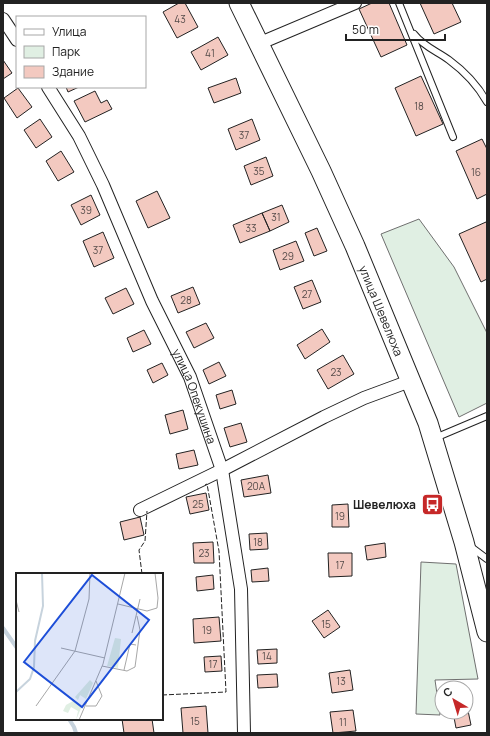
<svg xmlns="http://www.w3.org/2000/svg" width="490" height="736" viewBox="0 0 490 736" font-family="Manrope,sans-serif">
  <rect width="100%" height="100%" fill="#fff"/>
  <!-- green -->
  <path fill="#e0efe3" stroke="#6f6f6f" d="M419,219L454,267L487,333V403L459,417L381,234Z
    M421,562L456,564L478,679L435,680L440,715L416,714Z"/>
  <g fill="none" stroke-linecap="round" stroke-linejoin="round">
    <!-- stream -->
    <path stroke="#c7d3dd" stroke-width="4" d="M3,628L17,648
      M69,719L74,727L76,733"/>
  </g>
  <!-- building -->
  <path fill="#f3c9c0" stroke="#222" d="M179,3H185L198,27L177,38L163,12Z
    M372,3H389L407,45L381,57L359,9Z
    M420,3H452L461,22L434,34Z
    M218,37L228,55L201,70L191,52Z
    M3,60L12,73L3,79Z
    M421,76L443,124L416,136L395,88Z
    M236,78L241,93L214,103L208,88Z
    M66,87H79L68,92Z
    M18,88L32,107L17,118L4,98Z
    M95,91L101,103L107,100L112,109L85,122L74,101Z
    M40,119L52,137L36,148L24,130Z
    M252,119L260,140L236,150L228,129Z
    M482,139L487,149V194L477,199L456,151Z
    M61,151L74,172L58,181L46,161Z
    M266,157L273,176L251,185L244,166Z
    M157,191L170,218L148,228L136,201Z
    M91,195L100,215L81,225L71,205Z
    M282,205L289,222L270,231L262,213Z
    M262,213L270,231L240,243L233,225Z
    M486,222L487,224V279L481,282L459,234Z
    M317,228L327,251L314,256L305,233Z
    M103,232L114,258L94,267L83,241Z
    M296,241L304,261L280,270L273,250Z
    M312,280L321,302L303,309L294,287Z
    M193,287L200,304L178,313L171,296Z
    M126,288L134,304L113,314L105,298Z
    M206,323L214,338L194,348L186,332Z
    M322,329L330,342L305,359L297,345Z
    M144,330L151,344L133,352L127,338Z
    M343,355L354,374L328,389L317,370Z
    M219,362L226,376L209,384L203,370Z
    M162,363L168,375L153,383L147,370Z
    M232,390L236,404L220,409L216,395Z
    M183,410L188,429L170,434L165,415Z
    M241,423L247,442L230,447L224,428Z
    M194,450L198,465L179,469L176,454Z
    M268,475L271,493L244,497L241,480Z
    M206,493L209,510L190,514L186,497Z
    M348,504L349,527H332V505Z
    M140,517L144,535L124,540L120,522Z
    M267,533L268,549L250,550L249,534Z
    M213,542L214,563H194L193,543Z
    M385,543L386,557L367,560L365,546Z
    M328,553H352V576L329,577Z
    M268,568L269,581L252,582L251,570Z
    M213,575L214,589L197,591L196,577Z
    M328,610L340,627L324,638L312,621Z
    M219,617L221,641L194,643L193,619Z
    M277,649V663L258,664L257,650Z
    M221,656L222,671L205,672L204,657Z
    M350,670L353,690L332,693L329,673Z
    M277,674L278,687L258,688L257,675Z
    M466,701L471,725L456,728L453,712H466Z
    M206,706L208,733H183L181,708Z
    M353,710L356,731L333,733L330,712Z
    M122,719H152L154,733H124Z"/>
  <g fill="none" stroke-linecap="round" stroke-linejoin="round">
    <defs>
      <path id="service" d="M399,3L453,137
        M414,34C424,47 437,51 449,60C464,71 478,86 487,102
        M435,438L487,416
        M471,547L487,559"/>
      <g id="minor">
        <path d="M3,19L17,40"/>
        <path d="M258,44L355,3"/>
        <path id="s1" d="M48,87L79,136L103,185L152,301L190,377L222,470L241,589L244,733"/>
        <path d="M140,510L222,470L324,417L364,398L410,381"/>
      </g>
      <g id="primary">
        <path id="s2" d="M239,3L321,171L355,246L428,423L464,542L487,632"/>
      </g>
    </defs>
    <!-- service casing -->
    <use href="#service" stroke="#222" stroke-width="8"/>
    <!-- minor casing -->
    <use href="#minor" stroke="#222" stroke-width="14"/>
    <!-- primary casing -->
    <use href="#primary" stroke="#222" stroke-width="21"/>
    <!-- service -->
    <use href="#service" stroke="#fff" stroke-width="6"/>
    <!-- minor -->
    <use href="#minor" stroke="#fff" stroke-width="12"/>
    <!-- primary -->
    <use href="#primary" stroke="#fff" stroke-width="19"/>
    <!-- fence -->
    <path stroke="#222" stroke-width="1" stroke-dasharray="5 2" stroke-linecap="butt" d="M142,574L139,550L145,541L147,511
      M162,695L226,692L219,551L207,484L205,485"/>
  </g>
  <!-- icons -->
  <defs>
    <symbol id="bus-square" viewBox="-11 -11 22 22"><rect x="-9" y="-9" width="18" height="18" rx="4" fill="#c62828" stroke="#fff"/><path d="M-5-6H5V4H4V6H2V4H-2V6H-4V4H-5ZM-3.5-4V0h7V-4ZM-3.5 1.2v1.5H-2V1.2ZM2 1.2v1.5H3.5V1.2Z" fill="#fff"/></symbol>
  </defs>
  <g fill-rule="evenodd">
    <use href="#bus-square" x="420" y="492" width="25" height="25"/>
  </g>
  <g text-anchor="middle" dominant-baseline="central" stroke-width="3" stroke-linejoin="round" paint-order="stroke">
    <!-- number labels -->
    <g font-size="10" fill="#564c4a">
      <text x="180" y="19">43</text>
      <text x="210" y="53">41</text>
      <text x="419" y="106">18</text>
      <text x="244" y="135">37</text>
      <text x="259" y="171">35</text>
      <text x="476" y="172">16</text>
      <text x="86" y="210">39</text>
      <text x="276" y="217">31</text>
      <text x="251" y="228">33</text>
      <text x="98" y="250">37</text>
      <text x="288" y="256">29</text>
      <text x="307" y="294">27</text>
      <text x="186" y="300">28</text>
      <text x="336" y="372">23</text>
      <text x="256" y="486">20А</text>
      <text x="198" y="504">25</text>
      <text x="340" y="516">19</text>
      <text x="258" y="542">18</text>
      <text x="204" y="553">23</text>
      <text x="340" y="565">17</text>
      <text x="326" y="624">15</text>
      <text x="207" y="630">19</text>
      <text x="267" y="656">14</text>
      <text x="213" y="664">17</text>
      <text x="341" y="681">13</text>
      <text x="195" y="721">15</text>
      <text x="343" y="722">11</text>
    </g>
    <!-- street labels -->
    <g font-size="12" fill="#222" stroke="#fff">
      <text stroke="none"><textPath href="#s2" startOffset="339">улица Шевелюха</textPath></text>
      <text stroke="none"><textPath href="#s1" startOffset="343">улица Опекушина</textPath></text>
    </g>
    <!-- poi labels -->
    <g font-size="12" font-weight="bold" fill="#222" stroke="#fff" text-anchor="end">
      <text x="416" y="504">Шевелюха</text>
    </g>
  </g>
  <!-- overview -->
  <g transform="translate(16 573)">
    <rect width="147" height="147" fill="#fff"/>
    <path d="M99,65L105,66L102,95L91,93ZM74,107L77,110L70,126L64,122L62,127L59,124ZM57,128L66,133L60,147L62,138L55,134L52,140L47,138L50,132Z" fill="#e0efe3"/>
    <path fill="none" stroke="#c7d3dd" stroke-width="2" d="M0,119L14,106L18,94L19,68L27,33L26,0"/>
    <path fill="none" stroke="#a7a7a7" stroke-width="1" d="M0,27L3,39M102,31L131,38L141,35L142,25L139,0M116,60L124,26M45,75L89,85M86,93L111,98L119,94L124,57L121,43M108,97L114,71L120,72M20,133L59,78L73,26L74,0M70,133H80L86,123L80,108M63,147L87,91L109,0"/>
    <path fill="#1d4ed8" fill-opacity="0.15" stroke="#1d4ed8" stroke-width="2" d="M76,2L133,47L66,134L8,89Z"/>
    <rect width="147" height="147" fill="none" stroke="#222" stroke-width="2"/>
  </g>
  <!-- border -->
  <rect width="490" height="736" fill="none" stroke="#222222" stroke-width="8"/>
  <!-- legend -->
  <rect x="16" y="16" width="130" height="72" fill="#ffffff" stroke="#a7a7a7"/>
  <rect x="24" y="29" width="20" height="6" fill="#ffffff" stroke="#a7a7a7"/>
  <text x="52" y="36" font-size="12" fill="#222222">Улица</text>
  <rect x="24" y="46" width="20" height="12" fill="#e0efe3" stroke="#a7a7a7"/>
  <text x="52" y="56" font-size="12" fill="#222222">Парк</text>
  <rect x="24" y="66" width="20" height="12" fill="#f3c9c0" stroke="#a7a7a7"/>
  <text x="52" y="76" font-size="12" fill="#222222">Здание</text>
  <!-- north arrow -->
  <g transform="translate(454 700) rotate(322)"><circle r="19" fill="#ffffff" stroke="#a7a7a7"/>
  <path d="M0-3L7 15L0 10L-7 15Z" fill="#c62828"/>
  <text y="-6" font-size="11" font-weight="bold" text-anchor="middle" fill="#222222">С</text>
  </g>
  <!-- scale -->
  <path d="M346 34v6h99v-6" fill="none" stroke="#222222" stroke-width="2"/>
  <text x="352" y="34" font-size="12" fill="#222222" stroke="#ffffff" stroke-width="3" paint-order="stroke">50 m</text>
</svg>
